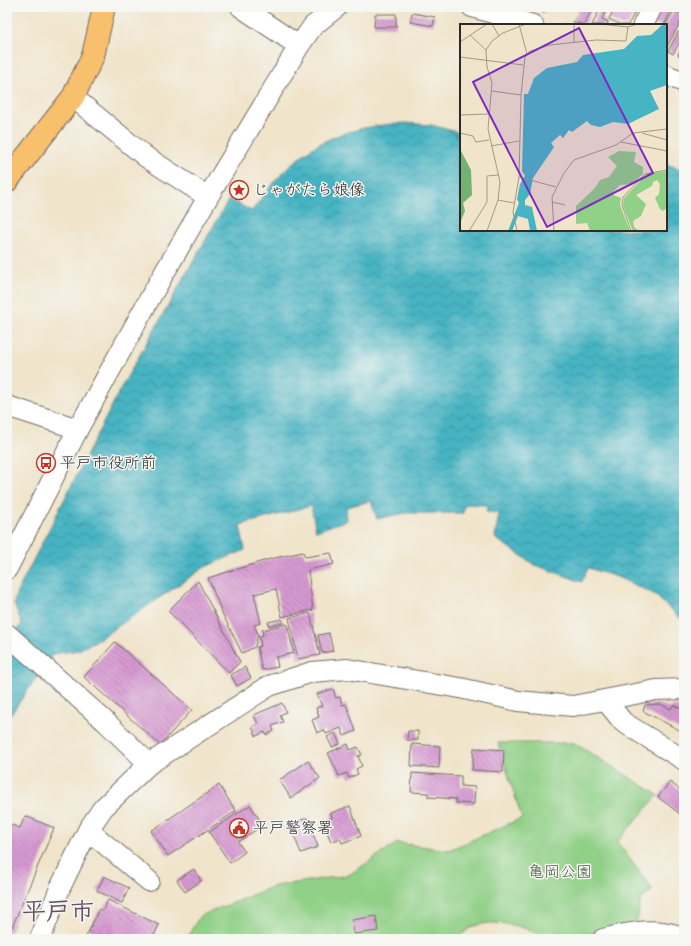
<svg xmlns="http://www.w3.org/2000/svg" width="691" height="946" viewBox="0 0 691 946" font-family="Caveat,'Klee One',sans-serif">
  <defs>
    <pattern id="water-waves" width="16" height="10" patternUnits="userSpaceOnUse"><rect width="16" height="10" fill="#47b4c3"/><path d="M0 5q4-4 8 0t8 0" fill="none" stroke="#3b939f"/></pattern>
    <pattern id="building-back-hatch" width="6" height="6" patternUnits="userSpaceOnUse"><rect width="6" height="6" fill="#d699d1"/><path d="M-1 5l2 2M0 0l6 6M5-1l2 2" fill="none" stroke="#ae7daa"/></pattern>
  </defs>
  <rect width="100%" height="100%" fill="#f6f6f2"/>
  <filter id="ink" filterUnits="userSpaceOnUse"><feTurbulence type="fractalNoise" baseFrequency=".025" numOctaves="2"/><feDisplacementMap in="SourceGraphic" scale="8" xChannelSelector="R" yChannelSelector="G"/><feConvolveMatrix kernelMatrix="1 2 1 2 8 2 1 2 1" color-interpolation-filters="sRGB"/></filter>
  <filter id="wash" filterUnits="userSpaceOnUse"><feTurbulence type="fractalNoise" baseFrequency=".012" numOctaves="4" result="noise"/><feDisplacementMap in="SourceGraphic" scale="16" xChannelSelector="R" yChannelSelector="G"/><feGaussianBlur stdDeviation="0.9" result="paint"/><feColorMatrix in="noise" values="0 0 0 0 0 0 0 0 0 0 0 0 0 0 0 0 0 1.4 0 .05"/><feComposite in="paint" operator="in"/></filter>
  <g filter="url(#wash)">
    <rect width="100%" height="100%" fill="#f0e4ca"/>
    <!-- park -->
    <path fill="#91d087" stroke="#5e7e59" d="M498,743H574L658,795L617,842L653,890L641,899L636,924L588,934L574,939H543C528,925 494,919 474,926C468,928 462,935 457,939H186L200,916L275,886L349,875L397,843L449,850L522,818Z"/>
    <!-- water -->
    <path fill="url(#water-waves)" stroke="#397077" d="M405,123L431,125L461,133V230H666V164L684,170V622L654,594L617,577L588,568L582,582L535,565L495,538L499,513L486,512L487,505L465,504L463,513H406L377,519L371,501L346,507L347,520L316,531L311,506L240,525L245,550L205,567L102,637L79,650L53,654L7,720V638L22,624L14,604L16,594L122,386L229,199L252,211C297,149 328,128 405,123Z"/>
    <g id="blocks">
      <!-- building -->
      <path fill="url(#building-back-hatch)" d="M532,7H547L544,13Z
        M581,7H593L584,25L573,22Z
        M601,7H608L602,19L608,22L607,25H592Z
        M615,7H626L635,12L628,25H621L609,19Z
        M662,7L672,9L664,25H652Z
        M674,11L684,16L666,48V24Z
        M412,13L435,17L433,26L410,22Z
        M375,14H396V27H374Z
        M678,32L684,35L673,54L668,51Z
        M684,44V58L678,55Z
        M303,552L305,557L331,553L334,564L308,570L313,610L282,617L276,589L254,594L261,623L254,625L258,634L255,647L242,653L223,615L208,578L270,559Z
        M198,581L240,662L229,673L168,611Z
        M310,613L320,655L298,659L289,618Z
        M282,619L283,623L269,626L268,622Z
        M287,624L294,653L276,657L278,667L262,670L257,647L261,646L259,636L263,635L262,630Z
        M329,633L333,651L322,653L318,635Z
        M115,642L192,710L160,745L84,677Z
        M245,667L251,678L237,686L231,675Z
        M333,689L336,698L340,697L342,705L346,704L356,731L344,736L341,728L326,734L324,730L317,733L312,720L319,717L316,708L322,706L317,694Z
        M282,703L286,712L280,715L283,722L272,726L274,731L266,735L265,732L256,736L252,727L258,724L254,715Z
        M660,704L671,709L673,705L684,710L683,732L643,711L645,705Z
        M408,731H418V740H407Z
        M335,733L340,744L332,747L327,737Z
        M348,744L350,750L358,747L362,755L358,756L362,766L356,769L358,774L349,778L347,773L339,776L328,753Z
        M412,744L440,746L439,768L411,766Z
        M474,748L504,750L503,772L472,770Z
        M308,761L320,778L291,798L279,780Z
        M412,773L461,776V786L475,787L474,804L456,803V799L428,797V793L411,792Z
        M670,782L684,793V817L658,797Z
        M219,785L236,811L168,856L151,831Z
        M250,805L263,825L238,842L245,852L230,863L209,832Z
        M350,806L361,836L342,843L340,838L331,842L323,821L332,818L331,813Z
        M25,816L54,828L7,939V823L20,828Z
        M307,818L318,847L301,853L290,825Z
        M194,869L201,881L185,892L177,880Z
        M104,876L129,888L122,903L97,891Z
        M108,900L159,925L154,935L159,937L158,939H85L99,909L103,911Z
        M376,916L378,931L354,934L352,920Z"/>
    </g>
  </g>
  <g filter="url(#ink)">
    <use href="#blocks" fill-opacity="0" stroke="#706c63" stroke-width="1"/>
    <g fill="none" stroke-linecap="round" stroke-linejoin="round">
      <defs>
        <path id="minor" d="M241,7L299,46
          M472,7L533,25
          M643,25L652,7
          M666,75L684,82
          M73,97L146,157L208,197
          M7,406L78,429
          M7,569L78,429L151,296L208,197L299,46L313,26L337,7
          M7,634L106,722L149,764
          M606,701L623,722L684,760
          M88,830L149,881
          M40,939L60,888L88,830L103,808L149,764L269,686L312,672L347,669L460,688L518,701L573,706L656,690L684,689
          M603,939C629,932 659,926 684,938"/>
        <path id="major" d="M7,181L73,97L93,56L104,7"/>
      </defs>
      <!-- minor casing -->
      <use href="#minor" stroke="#706c63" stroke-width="22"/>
      <!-- major casing -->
      <use href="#major" stroke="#706c63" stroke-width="24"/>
      <!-- minor -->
      <use href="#minor" stroke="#fff" stroke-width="20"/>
      <!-- major -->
      <use href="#major" stroke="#f8bf6c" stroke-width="22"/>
    </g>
  </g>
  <!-- icons -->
  <defs>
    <symbol id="sight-ring" viewBox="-11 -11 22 22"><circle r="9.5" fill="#f6f6f2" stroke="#c8321e" stroke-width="1.5"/><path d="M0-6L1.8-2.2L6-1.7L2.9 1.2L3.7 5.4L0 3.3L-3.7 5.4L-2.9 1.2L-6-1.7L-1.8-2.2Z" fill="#c8321e"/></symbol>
    <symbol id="bus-ring" viewBox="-11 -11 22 22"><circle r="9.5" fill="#f6f6f2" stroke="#c8321e" stroke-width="1.5"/><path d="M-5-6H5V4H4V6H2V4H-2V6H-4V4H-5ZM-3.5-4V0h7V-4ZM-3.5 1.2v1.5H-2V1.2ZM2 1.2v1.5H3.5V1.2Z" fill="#c8321e"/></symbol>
    <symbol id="civic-ring" viewBox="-11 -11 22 22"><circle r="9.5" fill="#f6f6f2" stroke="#c8321e" stroke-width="1.5"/><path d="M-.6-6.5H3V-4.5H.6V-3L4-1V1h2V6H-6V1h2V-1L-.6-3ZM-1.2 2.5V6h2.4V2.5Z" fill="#c8321e"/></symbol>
  </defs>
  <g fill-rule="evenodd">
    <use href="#sight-ring" x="228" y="179" width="22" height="22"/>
    <use href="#bus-ring" x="35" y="452" width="22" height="22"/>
    <use href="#civic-ring" x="228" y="817" width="22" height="22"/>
  </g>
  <g text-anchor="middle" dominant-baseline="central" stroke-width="3" stroke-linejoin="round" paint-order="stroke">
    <!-- poi labels -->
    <g font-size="16" fill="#2b2b2b" stroke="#f6f6f2" text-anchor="start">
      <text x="253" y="190">じゃがたら娘像</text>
      <text x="60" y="463">平戸市役所前</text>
      <text x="253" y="828">平戸警察署</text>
    </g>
    <!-- park labels -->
    <g font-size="16" fill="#4a5d47" stroke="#f6f6f2">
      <text x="560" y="872">亀岡公園</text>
    </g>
    <!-- town labels -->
    <g font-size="24" font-weight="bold" fill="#675265" stroke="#f6f6f2">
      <text x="58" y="911">平戸市</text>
    </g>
  </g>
  <!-- overview -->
  <g transform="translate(460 24)">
    <rect width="207" height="207" fill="#f0e4ca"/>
    <path d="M0,125L11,146L12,171L3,179L5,187L0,199Z" fill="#74b274"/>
    <path d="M159,127L176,128L174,138L183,143V150L172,160L160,161L151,170L161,174L160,181L170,207H130L127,199L116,200V182L135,164L140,156L149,153L157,142L148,133ZM207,147V184L203,187L200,185L195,174L199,170L200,160L197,156L193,158L192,162L176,171L186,180L181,192L173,197L174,203L179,207H173L163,182L164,174L187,150Z" fill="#91d087"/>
    <path d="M207,0V61L190,67L199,85L168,100L153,98L140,103L131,101L127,97L112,108L109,106L103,114L100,111L91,119L94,123L73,154L70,170L65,176V181L72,183L77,207H70L68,195L58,192L52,207H48L59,179L57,175L60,160L65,152L62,147L64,70H68L74,54L87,44L117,38L123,31L164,25L177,12L191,11L202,1Z" fill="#47b4c3"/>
    <path fill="none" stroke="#47b4c3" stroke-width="2" d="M171,19L185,30L207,29"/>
    <path fill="none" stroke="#a19a8a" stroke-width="1" d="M32,0L39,12M59,0L67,30M114,0V18M139,0L168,3L177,0M10,11L26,26M0,18L27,0M0,33L63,41M32,67L61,71M0,91L28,90M0,109L13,112L16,118L29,116M182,109L207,116M161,118L207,127M31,122L59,117M59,153L96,163M38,176L54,179M92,178L105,181M9,207L27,178V152L38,151M27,207L38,176L40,158L28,105L32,59L27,43L26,26L32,17L43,9L66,0M57,207L53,188L59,153L61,71L65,33L70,27L90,21L136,16L166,17L168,3M94,207L92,173L104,149L114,136L156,121L173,109L207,105M171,207L162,181L163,173L185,150L207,146"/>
    <path fill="#7b2cbf" fill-opacity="0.15" stroke="#7b2cbf" stroke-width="2" d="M119,4L193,149L87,203L13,58Z"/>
    <rect width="207" height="207" fill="none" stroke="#2b2b2b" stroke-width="2"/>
  </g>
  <!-- margin -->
  <rect width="691" height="946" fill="none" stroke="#f6f6f2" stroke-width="24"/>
</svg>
